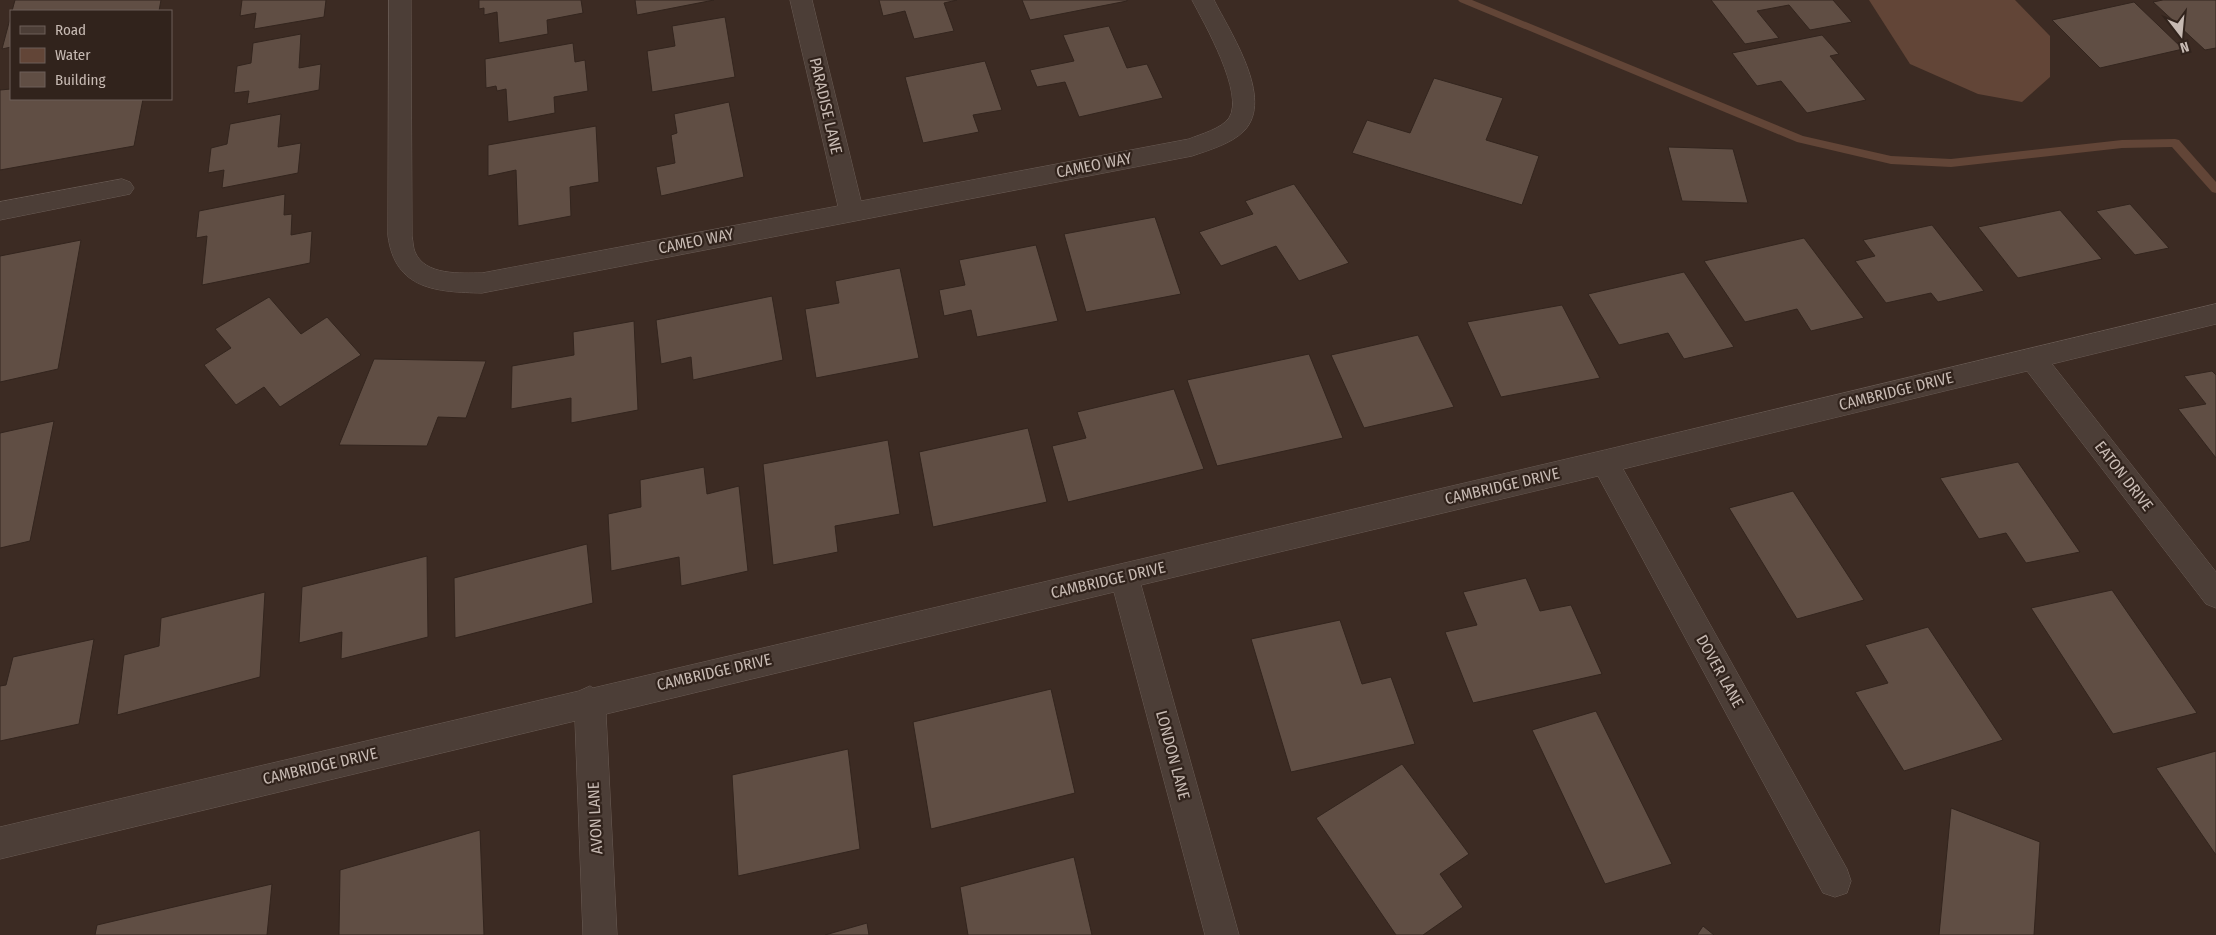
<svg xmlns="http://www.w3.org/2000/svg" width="2216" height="935" viewBox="0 0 2216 935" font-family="'Fira Sans Condensed',sans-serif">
  <rect width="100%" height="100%" fill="#3c2b23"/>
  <!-- water -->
  <path fill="#624537" d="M1869,0H2015L2050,36V77L2022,102L1978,94L1910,64Z"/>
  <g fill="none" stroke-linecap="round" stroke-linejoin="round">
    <!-- stream -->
    <path fill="#624537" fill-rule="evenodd" d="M1458,0H1472L1803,136L1891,156L1951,159L2122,140L2175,139L2179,140L2216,182V193L2212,192L2172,147L2122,148L1951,167L1891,164L1797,142L1460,2Z"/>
  </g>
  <!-- building -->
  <path fill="#604e44" stroke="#33251e" d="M15,0H161L159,11H12Z
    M242,0H326L324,17L254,29L256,13L240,16Z
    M479,0H581L583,13L547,20L548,34L499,43L497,12L484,15V8L479,9Z
    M635,0H714L637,15Z
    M879,0H957L944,3L954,31L914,39L905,11L883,16Z
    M1022,0H1127V1L1030,20Z
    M1711,0H1833L1852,22L1810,30L1789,5L1757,11L1779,38L1745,44Z
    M2163,0H2216V48L2205,50L2153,2Z
    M2134,2L2183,49L2100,68L2052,20Z
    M11,15V47L2,49Z
    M725,17L735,77L652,92L647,51L675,46L672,26Z
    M1109,26L1127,68L1147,64L1163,98L1079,117L1065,82L1037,87L1030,70L1074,61L1063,35Z
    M301,34L299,68L321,64L319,90L247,104L249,91L234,93L237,66L251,63L253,43Z
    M1822,35L1839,54L1830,56L1866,100L1807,113L1781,81L1757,86L1732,53Z
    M573,43L575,62L585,60L588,91L554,97L555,113L508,122L506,89L497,91L496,86L486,88L485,59Z
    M985,61L1002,110L973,115L979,132L923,143L905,77Z
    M1434,78L1503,98L1486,140L1539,156L1522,205L1352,153L1367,120L1410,133Z
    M11,89V99H143L134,146L0,170V90Z
    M729,102L744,177L661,196L656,167L675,163L671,135L677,133L674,114Z
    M281,114L278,147L301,143L298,173L222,188L224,170L208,173L211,148L227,144L230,124Z
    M596,126L599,182L570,187L571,216L518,226L516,170L488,176V145Z
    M1668,147L1733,149L1748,203L1682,201Z
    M1294,184L1349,263L1299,281L1276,246L1221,266L1199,232L1253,214L1245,201Z
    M285,194L284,215L292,214L291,235L312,231L310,263L202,285L207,236L196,238L199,211Z
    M2130,204L2169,248L2135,255L2096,211Z
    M2060,210L2102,259L2018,278L1978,227Z
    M1155,217L1181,294L1086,312L1064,234Z
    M1932,225L1984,291L1938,302L1931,293L1886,303L1855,261L1875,256L1863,240Z
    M1804,238L1864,318L1811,331L1797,309L1745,322L1704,261Z
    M81,240L58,369L0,382V256Z
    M1036,245L1058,321L977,337L971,310L944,316L939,290L965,285L959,260Z
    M900,268L919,358L816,378L805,309L839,303L835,281Z
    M1684,272L1734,347L1684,359L1668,333L1619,345L1588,294Z
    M772,296L783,360L693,380L691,357L661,364L656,320Z
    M269,297L301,334L327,317L361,355L280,407L264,387L236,405L204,365L231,348L215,329Z
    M1562,305L1600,378L1501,397L1467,322Z
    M634,321L638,410L571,423V398L511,409L512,366L574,355L573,332Z
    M1418,335L1454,407L1364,428L1331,355Z
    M1309,354L1343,438L1217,466L1187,380Z
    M374,359L486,361L466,418L438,417L427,446L339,445Z
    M2212,371L2216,375V458L2178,409L2206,404L2184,376Z
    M1174,389L1204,469L1068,502L1052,446L1086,438L1077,412Z
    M54,421L30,541L0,548V433Z
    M1028,428L1047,502L933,527L919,452Z
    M888,440L900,514L835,526L838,552L773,565L763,464Z
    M2018,462L2080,552L2026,563L2006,533L1979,539L1940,478Z
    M704,467L707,494L739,486L748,571L681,586L679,557L611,571L608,514L641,507L640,480Z
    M1793,491L1864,600L1797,619L1729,508Z
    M587,544L593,603L455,638L454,578Z
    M427,556L428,637L341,659L342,632L299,643L302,587Z
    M1526,578L1540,611L1571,605L1602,674L1473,703L1445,632L1477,625L1463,592Z
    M2112,590L2197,713L2113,734L2031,608Z
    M265,592L260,677L117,715L124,655L159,646L161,618Z
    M1340,620L1362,684L1391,677L1415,744L1291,772L1251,639Z
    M1928,627L2003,740L1904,771L1855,692L1888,683L1865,645Z
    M94,639L79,724L0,741V686L6,685L13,657Z
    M1051,689L1075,793L931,829L913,722Z
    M1596,711L1672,864L1605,884L1532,730Z
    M848,749L860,849L738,876L732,775Z
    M2216,751V855L2156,768Z
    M1402,764L1469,854L1440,874L1463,907L1423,935H1396L1316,818Z
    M1951,808L2040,842L2034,935H1939Z
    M480,830L484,935H339L340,870Z
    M1074,857L1092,935H968L960,887Z
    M272,884L267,935H95L97,925Z
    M867,923L869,935H825Z
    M1703,926L1714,935H1697Z"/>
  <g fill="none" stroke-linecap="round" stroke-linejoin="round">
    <defs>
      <path id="minor" d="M389,0H411L412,236C413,241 413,247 415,252C425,276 461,273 482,273L838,206L790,0H812L861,201L1189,139C1201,134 1221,129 1229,118C1245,94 1204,23 1192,0H1214C1230,32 1275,99 1244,131C1231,144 1209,150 1192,156L482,293C437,292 395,290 388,236Z
        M122,179L130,182L134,188L130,194L0,220V202Z
        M2216,304V324L2052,364L2216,572V608L2206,604L2027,371L1623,469L1847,869L1851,881L1847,893L1835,897L1823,893L1598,476L1141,585L1239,935H1205L1114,592L606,714L617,935H583L575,721L0,859V827L579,691L590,686L593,688L1605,450Z"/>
    </defs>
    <!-- minor casing -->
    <use href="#minor" stroke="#6a5c55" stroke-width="1"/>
    <!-- minor -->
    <use href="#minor" fill="#4c3e37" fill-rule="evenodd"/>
  </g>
  <g text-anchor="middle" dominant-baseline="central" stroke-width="4.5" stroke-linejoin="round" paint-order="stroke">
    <!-- street labels -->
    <g font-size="16" fill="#c7bab3" stroke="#31231c">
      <text transform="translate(826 106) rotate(77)">PARADISE LANE</text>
      <text transform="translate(1094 165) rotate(-11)">CAMEO WAY</text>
      <text transform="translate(696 241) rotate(-11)">CAMEO WAY</text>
      <text transform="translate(1896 391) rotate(-14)">CAMBRIDGE DRIVE</text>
      <text transform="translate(2124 476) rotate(52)">EATON DRIVE</text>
      <text transform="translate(1502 486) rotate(-13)">CAMBRIDGE DRIVE</text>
      <text transform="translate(1108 580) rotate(-13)">CAMBRIDGE DRIVE</text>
      <text transform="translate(1720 671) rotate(61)">DOVER LANE</text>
      <text transform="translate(714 672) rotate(-13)">CAMBRIDGE DRIVE</text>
      <text transform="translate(1173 755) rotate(75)">LONDON LANE</text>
      <text transform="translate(320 766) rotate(-13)">CAMBRIDGE DRIVE</text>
      <text transform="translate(595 818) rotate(-93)">AVON LANE</text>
    </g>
  </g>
  <!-- legend -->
  <rect x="10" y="10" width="162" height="90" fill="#31231c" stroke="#6d5f58"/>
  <rect x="20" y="26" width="25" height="8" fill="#4c3e37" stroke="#6d5f58"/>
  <text x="55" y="35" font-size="15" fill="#c7bab3">Road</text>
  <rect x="20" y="48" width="25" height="15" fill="#624537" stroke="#6d5f58"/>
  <text x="55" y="60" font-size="15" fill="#c7bab3">Water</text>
  <rect x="20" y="72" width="25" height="15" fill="#604e44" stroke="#6d5f58"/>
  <text x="55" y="85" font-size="15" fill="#c7bab3">Building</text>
  <!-- north arrow -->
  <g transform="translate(2181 35) rotate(164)" stroke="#31231c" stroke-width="4" paint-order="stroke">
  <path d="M0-4L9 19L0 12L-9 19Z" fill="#c7bab3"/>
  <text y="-8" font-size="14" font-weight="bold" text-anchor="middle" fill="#c7bab3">N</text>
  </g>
</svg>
